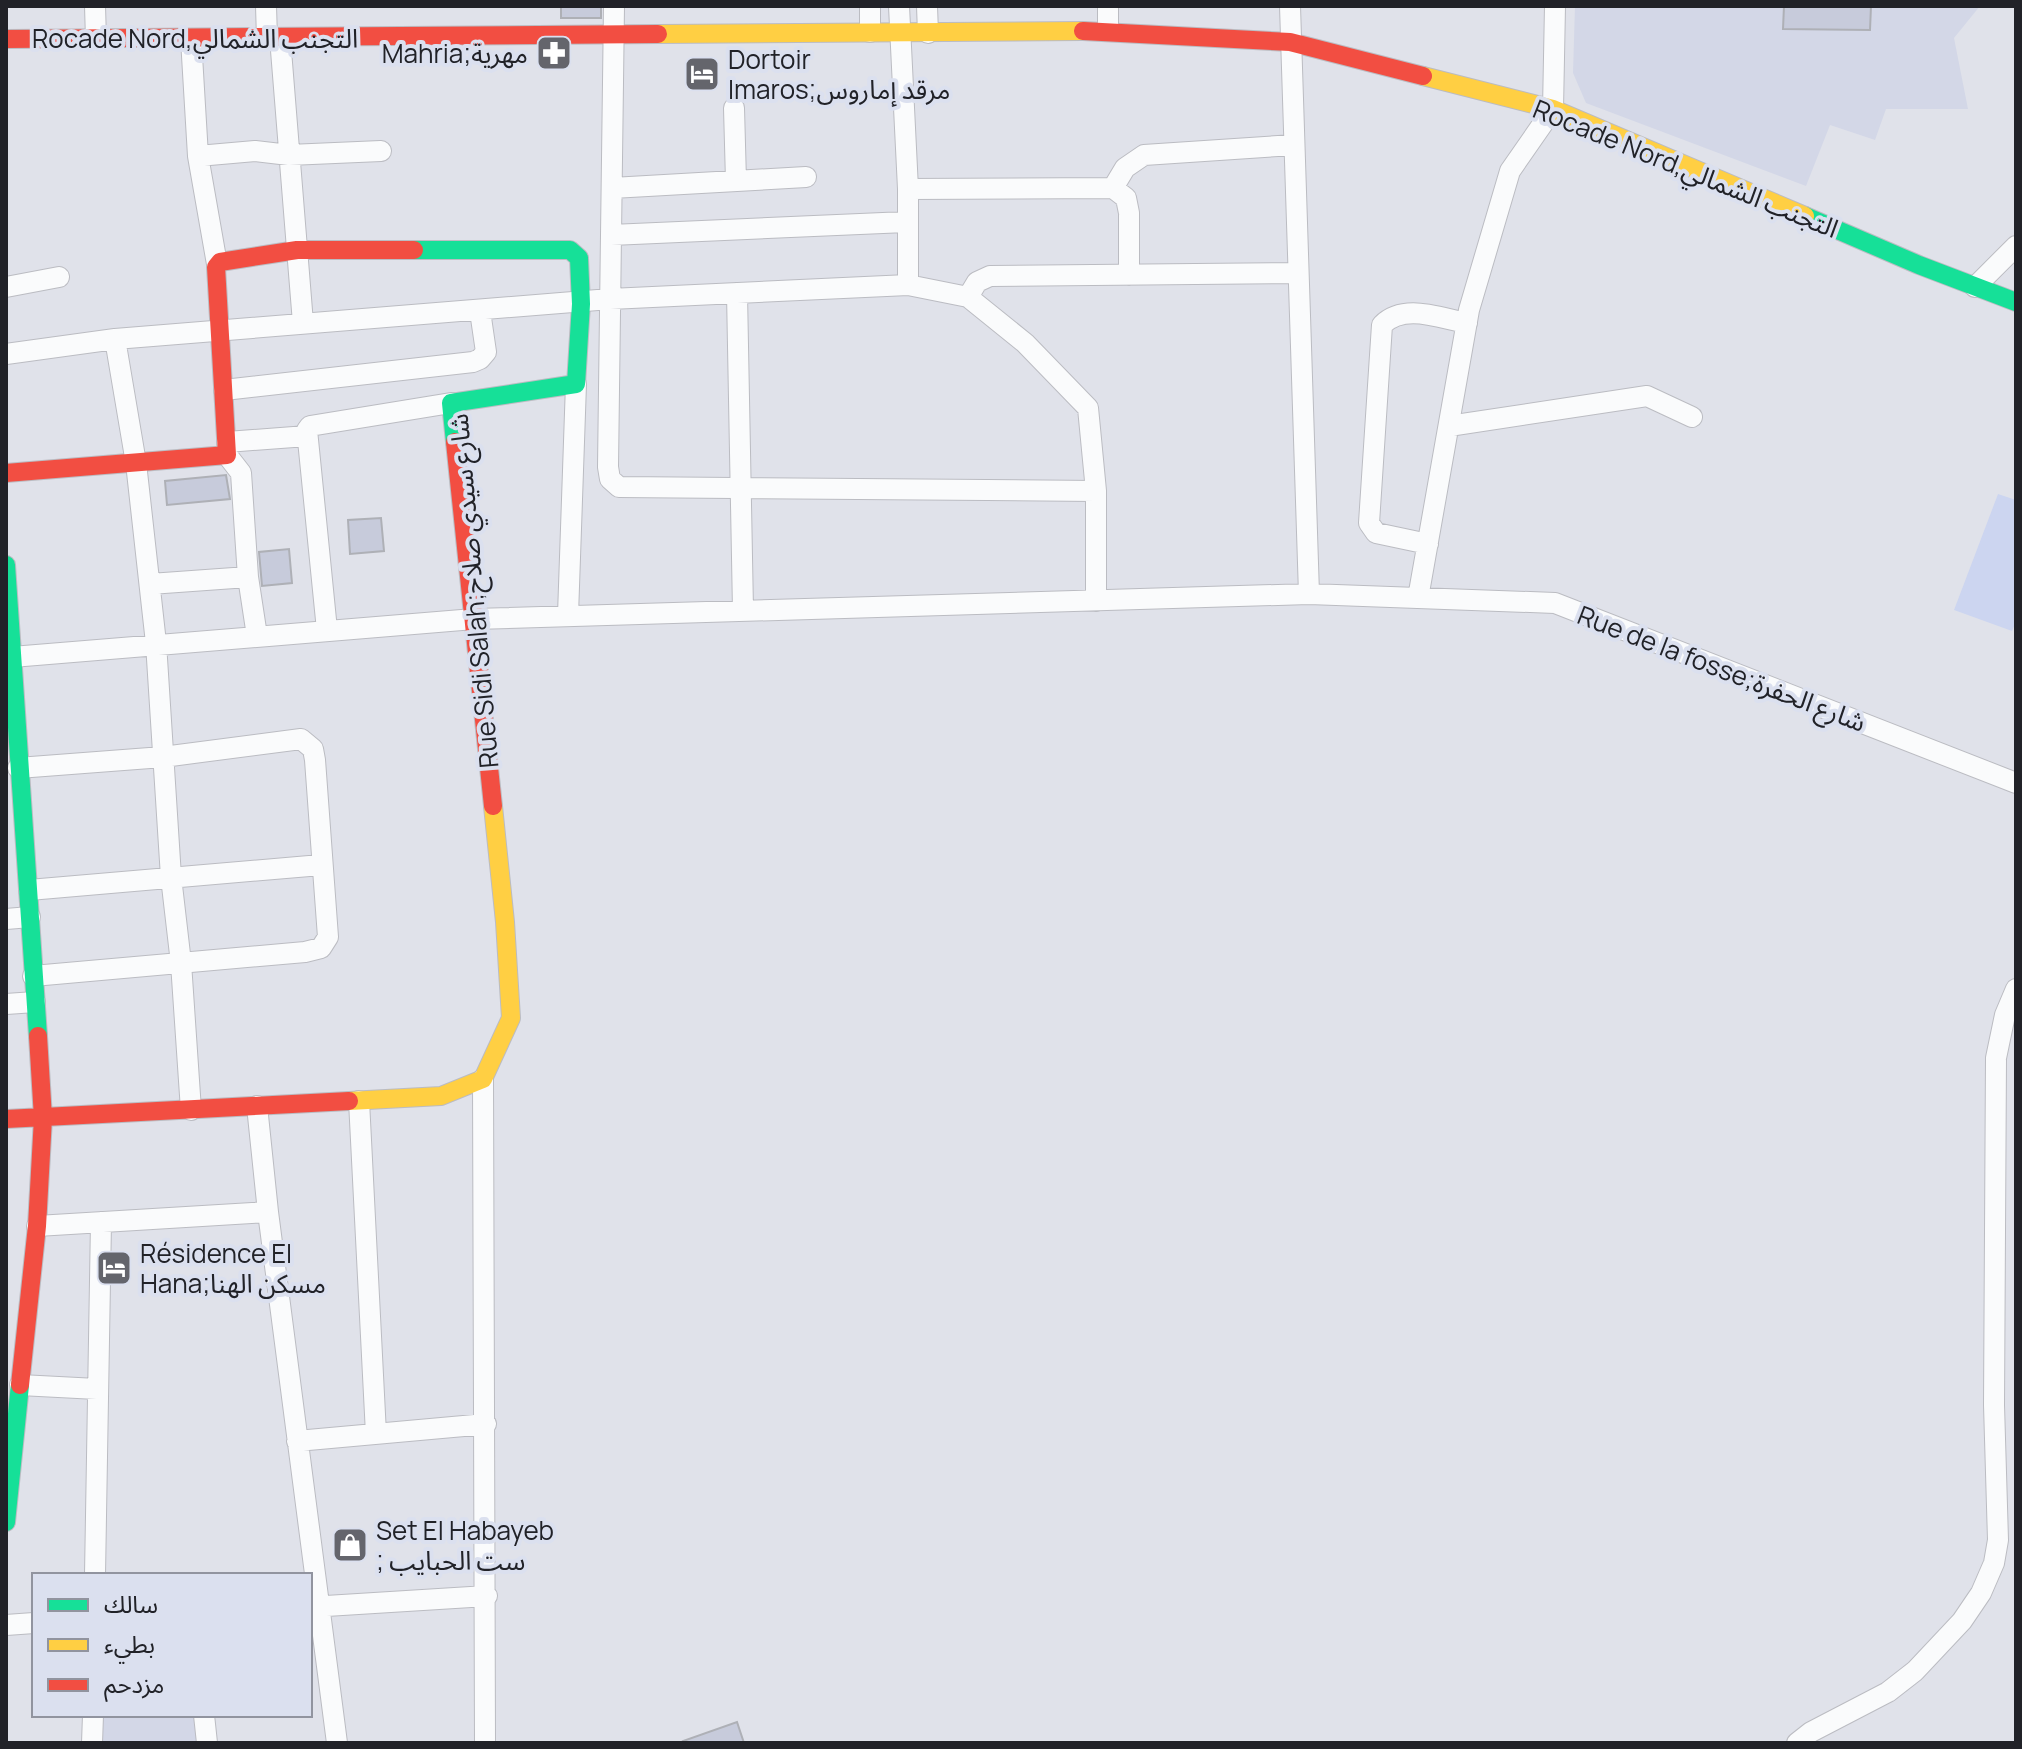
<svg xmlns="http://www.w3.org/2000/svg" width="2022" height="1749" viewBox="0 0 2022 1749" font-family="Manrope,'Noto Sans Arabic',sans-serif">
  <rect width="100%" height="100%" fill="#e0e2ea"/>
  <!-- built -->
  <path fill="#d3d7e7" d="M1575,6H1980L1954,38L1968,109H1886L1875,140L1830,125L1806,186L1586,103L1573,73Z
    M98,1715H196L200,1743H97Z"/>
  <!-- green -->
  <path fill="#ccd5f0" d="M1998,494L2016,500V622L2012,631L1954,610Z"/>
  <!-- building -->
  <path fill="#c7cbdb" stroke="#aeb0b6" stroke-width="2" d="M561,6H601V18H561Z
    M1784,6H1871L1870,30L1783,29Z
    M226,475L230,499L167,505L165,481Z
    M381,518L384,551L350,554L348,520Z
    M289,549L292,583L262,586L259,552Z
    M737,1722L744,1743H684L683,1741Z"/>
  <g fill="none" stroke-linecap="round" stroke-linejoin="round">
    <defs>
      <path id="street" d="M95,6L96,39
        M266,6L267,38
        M614,6L611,235L906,222
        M870,6V32
        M899,6L908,189V285L968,297L1025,343L1088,408L1096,491V601
        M927,6L928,33
        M1108,6V31
        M1290,6L1309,594L1555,603L2016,783
        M280,38L303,323
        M191,39L198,156L217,264
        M734,108L736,181
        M198,156L255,151L289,155L381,151
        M612,188L806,177
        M1113,188L1125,168L1144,155L1294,145
        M908,189L1113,188L1126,198L1129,213V275
        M611,235L608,467L610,479L619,487L1096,491
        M6,287L59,277
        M1975,287L2016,246
        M737,293L743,610
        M968,297L977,282L990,276L1298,273
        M115,339L610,299L908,285
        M6,354L115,339L136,463L156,643L171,877L181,963L191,1110
        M224,390L473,362L480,359L486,352L480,311
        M1449,426L1647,396L1692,417
        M227,442L307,436
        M227,455L241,473L248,577L257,636
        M1428,544L1376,533L1369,523L1382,325C1404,303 1439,318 1467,323
        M150,584L248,577
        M1418,598L1469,310L1510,171L1553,109L1555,6
        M568,615L576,384
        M327,630L307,430L310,426L451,403
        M12,657L474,619L1309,594
        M18,768L163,757L301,739L313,749L315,760L328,937L321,948L305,952L33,976
        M29,890L321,865
        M6,919L30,917
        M6,1004L35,1002
        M483,1079L485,1743
        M359,1101L376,1434
        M257,1106L268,1212L337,1743
        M37,1226L268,1212
        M20,1385L97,1389
        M297,1441L486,1424
        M95,1575L101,1222
        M310,1607L487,1596
        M6,1625L34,1623
        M204,1715L207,1743
        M92,1743L93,1715
        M1797,1743L1811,1732L1888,1692L1915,1671L1962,1621L1981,1593L1994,1563L1998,1540L1994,1405L1996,1058L2005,1015L2016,989"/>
      <path id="fast" d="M1805,216L1919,265L2016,302
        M414,250H570L579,258L581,304L576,384L451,403L455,442
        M6,565L38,1036
        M6,1522L20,1385"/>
      <path id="slow" d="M658,34L1083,31
        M1423,76L1553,109L1805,216
        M349,1101L441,1096L483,1079L511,1018L505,922L493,806"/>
      <path id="jam" d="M1083,31L1290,42L1423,76
        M6,39L658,34
        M455,442L493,806
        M6,473L227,455L216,267L220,262L297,250H414
        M6,1119L349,1101
        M20,1385L37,1226L43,1118L38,1036"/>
    </defs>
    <!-- street casing -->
    <use href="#street" stroke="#bbbcc2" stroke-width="22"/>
    <!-- fast casing -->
    <use href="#fast" stroke="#bbbcc2" stroke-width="20"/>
    <!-- slow casing -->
    <use href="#slow" stroke="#bbbcc2" stroke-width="20"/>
    <!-- jam casing -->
    <use href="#jam" stroke="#bbbcc2" stroke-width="20"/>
    <!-- street -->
    <use href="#street" stroke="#fafbfc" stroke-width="20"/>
    <!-- fast -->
    <use href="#fast" stroke="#16e098" stroke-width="18"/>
    <!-- slow -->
    <use href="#slow" stroke="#ffcf43" stroke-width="18"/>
    <!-- jam -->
    <use href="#jam" stroke="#f24e42" stroke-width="18"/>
  </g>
  <!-- icons -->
  <defs>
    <symbol id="pharmacy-square" viewBox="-11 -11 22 22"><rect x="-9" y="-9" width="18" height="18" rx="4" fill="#64656c" stroke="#dbe0ef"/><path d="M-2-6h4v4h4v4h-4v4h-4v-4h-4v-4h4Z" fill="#fff"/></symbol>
    <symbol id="hotel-square" viewBox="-11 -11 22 22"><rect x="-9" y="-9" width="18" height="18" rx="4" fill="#64656c" stroke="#dbe0ef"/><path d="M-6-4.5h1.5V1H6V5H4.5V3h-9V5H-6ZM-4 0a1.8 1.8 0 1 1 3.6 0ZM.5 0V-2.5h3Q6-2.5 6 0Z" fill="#fff"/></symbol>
    <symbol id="shop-square" viewBox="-11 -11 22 22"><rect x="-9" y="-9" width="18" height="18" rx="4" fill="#64656c" stroke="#dbe0ef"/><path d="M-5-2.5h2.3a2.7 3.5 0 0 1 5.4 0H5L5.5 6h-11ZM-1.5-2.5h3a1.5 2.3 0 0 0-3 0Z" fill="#fff"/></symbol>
  </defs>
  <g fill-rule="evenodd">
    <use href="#pharmacy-square" x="534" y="33" width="40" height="40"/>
    <use href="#hotel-square" x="682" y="54" width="40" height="40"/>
    <use href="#hotel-square" x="94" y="1248" width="40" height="40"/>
    <use href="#shop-square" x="330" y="1525" width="40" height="40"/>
  </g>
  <g text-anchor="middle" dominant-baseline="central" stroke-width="8" stroke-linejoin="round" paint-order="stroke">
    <!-- street labels -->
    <g font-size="26" fill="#212228" stroke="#dbe0ef">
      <text x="195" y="38">Rocade Nord,التجنب الشمالي</text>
      <text transform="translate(1686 168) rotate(22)">Rocade Nord,التجنب الشمالي</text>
      <text transform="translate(473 591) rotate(-95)">Rue Sidi Salah;شارع سيدي صلاح</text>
      <text transform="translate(1722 668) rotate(21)">Rue de la fosse;شارع الحفرة</text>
    </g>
    <!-- poi labels -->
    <g font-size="26" fill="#212228" stroke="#dbe0ef" text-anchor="start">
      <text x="528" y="53" text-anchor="end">Mahria;مهرية</text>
      <text x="728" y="59">Dortoir<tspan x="728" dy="30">Imaros;مرقد إماروس</tspan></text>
      <text x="140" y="1253">Résidence El<tspan x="140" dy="30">Hana;مسكن الهنا</tspan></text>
      <text x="376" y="1530">Set El Habayeb<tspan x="376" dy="30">; ست الحبايب</tspan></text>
    </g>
  </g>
  <!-- border -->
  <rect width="2022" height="1749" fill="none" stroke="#212228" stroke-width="16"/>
  <!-- legend -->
  <rect x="32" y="1573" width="280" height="144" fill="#dbe0ef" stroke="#91949f" stroke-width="2"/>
  <rect x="48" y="1599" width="40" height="12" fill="#16e098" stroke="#91949f" stroke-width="2"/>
  <text x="104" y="1613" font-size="24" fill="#212228">سالك</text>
  <rect x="48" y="1639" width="40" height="12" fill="#ffcf43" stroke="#91949f" stroke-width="2"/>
  <text x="104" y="1653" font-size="24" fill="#212228">بطيء</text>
  <rect x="48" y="1679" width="40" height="12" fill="#f24e42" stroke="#91949f" stroke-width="2"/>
  <text x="104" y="1693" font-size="24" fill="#212228">مزدحم</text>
</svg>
